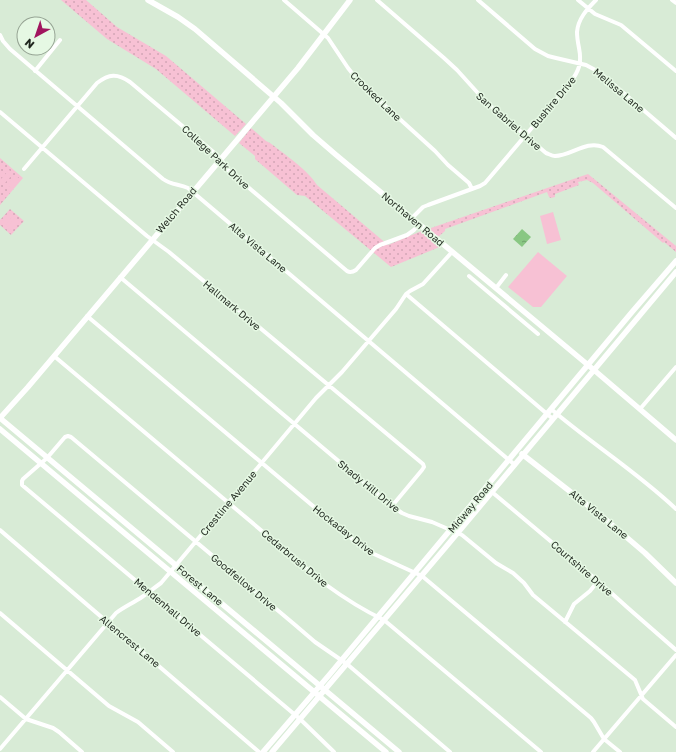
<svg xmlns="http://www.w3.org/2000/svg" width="676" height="752" viewBox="0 0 676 752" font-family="'Golos Text',sans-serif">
  <defs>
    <pattern id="grass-dots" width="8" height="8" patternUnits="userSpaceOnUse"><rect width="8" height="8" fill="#f7c1d4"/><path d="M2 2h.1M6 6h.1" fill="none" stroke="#d3a6b6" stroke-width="1.8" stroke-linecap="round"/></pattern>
    <pattern id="water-ripples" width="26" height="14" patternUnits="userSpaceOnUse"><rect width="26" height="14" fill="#89c783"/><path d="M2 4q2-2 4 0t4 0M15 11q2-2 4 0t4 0" fill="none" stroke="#6fa16b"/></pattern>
  </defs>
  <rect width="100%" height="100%" fill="#d8ebd6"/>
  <!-- grass -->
  <path fill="url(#grass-dots)" d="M61,0H86L117,27L166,56L246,124L235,136L156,69L107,39Z
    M251,128L266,141L270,143C284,154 308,170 317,185L388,245L424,230L442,246L391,267L305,196L297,195L255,159V156L239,143Z
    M0,158L23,178L0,205Z
    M588,174L676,246V252L664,242L663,243L593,183L587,180L578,182L579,185L555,194V197L551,198L549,197L547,192L445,229V231L438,237L428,229Z
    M10,209L24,221L11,235L0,225V220Z"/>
  <!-- pitch -->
  <path fill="#f7c1d4" d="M9,170L13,174L5,183L1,179Z
    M15,175L20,179L12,189L7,185Z
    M9,212L13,216L5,226L1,222Z
    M553,212L561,240L547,244L540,216Z
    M15,218L20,222L12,231L7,227Z
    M538,252L567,276L541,307H533L508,287Z"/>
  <!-- water -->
  <path fill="url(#water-ripples)" d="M522,229L531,237L522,247L513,239Z"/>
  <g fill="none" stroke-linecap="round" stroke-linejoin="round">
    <!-- street -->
    <path stroke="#fff" stroke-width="4" d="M284,0L328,38L348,68L360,83L435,151L448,165L469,183L472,189
      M377,0L444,58L457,70L486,102L546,153C549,154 552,156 555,156C571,156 586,140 603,147L676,208
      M478,0L535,49L548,56L556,58L586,65L599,72L676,138
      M578,0L595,14L621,25L676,71
      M672,0L676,3
      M0,35L3,41L10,49L163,179C171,185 179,184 188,188L515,465
      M35,71L60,40
      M0,112L147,236L169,252L423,464L424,467L422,470L392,506
      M24,169L97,83C109,74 117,73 130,82L217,155L223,162L228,170L347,271C350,273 353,272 356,270L375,248L380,245L407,235L414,230L419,224
      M412,218L423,207L428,205L480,186L485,183L570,83C579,71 582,63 579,48C578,43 577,38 577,32C578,19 587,9 596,0
      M469,276L538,334
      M120,277L392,506L402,513L409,516L432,522L462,535L496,563L513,573L524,583L533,595L635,680L643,699L676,727
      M496,288L506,275
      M406,294L553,419
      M87,316L357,543L374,554L422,576L591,718L594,722L604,739L620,752
      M54,356L325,584C344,598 363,610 384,620L541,752
      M551,409C592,444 637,472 676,509
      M640,409L676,367
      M486,487L598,581L628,608L676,650
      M0,530L259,752
      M0,613L109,706L138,722L173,752
      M565,622L574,604L590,591L598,581
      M0,697L26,719L53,728L59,732L82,752
      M0,749L116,613C124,607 133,603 142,597C148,593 154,588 161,583L316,398L342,372L396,309L406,294L410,291L423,284L452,252
      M334,752L300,719L22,485V481L23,479L47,458L65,437L68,436L71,437L294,624L315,642L347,664L450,752
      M593,752L676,655"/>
    <!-- secondary -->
    <path stroke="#fff" stroke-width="5.5" d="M148,0L178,17L195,29L281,103L313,135L335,154L594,370L676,440
      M0,418L28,387L298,68L350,0
      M0,418L399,752
      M0,429L386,752
      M522,454L604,518L645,553L676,583
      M263,752L330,674L632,312L676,261
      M272,752L445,548L676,272"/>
  </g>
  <g text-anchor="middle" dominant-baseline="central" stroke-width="3" stroke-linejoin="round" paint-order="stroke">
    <!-- street labels -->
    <g font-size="10" fill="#1f261e" stroke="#e5f8e3">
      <text transform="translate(619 90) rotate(40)">Melissa Lane</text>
      <text transform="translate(376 96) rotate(44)">Crooked Lane</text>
      <text transform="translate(553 102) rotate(-50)">Bushire Drive</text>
      <text transform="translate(509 121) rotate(41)">San Gabriel Drive</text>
      <text transform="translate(216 157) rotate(43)">College Park Drive</text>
      <text transform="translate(176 210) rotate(-50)">Welch Road</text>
      <text transform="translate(413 219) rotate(40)">Northaven Road</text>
      <text transform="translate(258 247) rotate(40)">Alta Vista Lane</text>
      <text transform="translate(232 305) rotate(40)">Hallmark Drive</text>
      <text transform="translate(369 486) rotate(39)">Shady Hill Drive</text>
      <text transform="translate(228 503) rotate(-50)">Crestline Avenue</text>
      <text transform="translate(470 507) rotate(-50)">Midway Road</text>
      <text transform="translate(599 514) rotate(39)">Alta Vista Lane</text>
      <text transform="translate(344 530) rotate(38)">Hockaday Drive</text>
      <text transform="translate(295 558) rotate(40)">Cedarbrush Drive</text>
      <text transform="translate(582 568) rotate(41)">Courtshire Drive</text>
      <text transform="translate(244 582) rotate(40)">Goodfellow Drive</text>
      <text transform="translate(200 585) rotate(40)">Forest Lane</text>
      <text transform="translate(168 607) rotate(40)">Mendenhall Drive</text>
      <text transform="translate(130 641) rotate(40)">Allencrest Lane</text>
    </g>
  </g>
  <!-- north arrow -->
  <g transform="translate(36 36) rotate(220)"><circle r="19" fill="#e5f8e3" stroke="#96a494"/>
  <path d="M0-3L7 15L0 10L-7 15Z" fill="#a1155e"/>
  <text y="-6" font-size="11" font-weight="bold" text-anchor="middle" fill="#1f261e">N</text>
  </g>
</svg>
